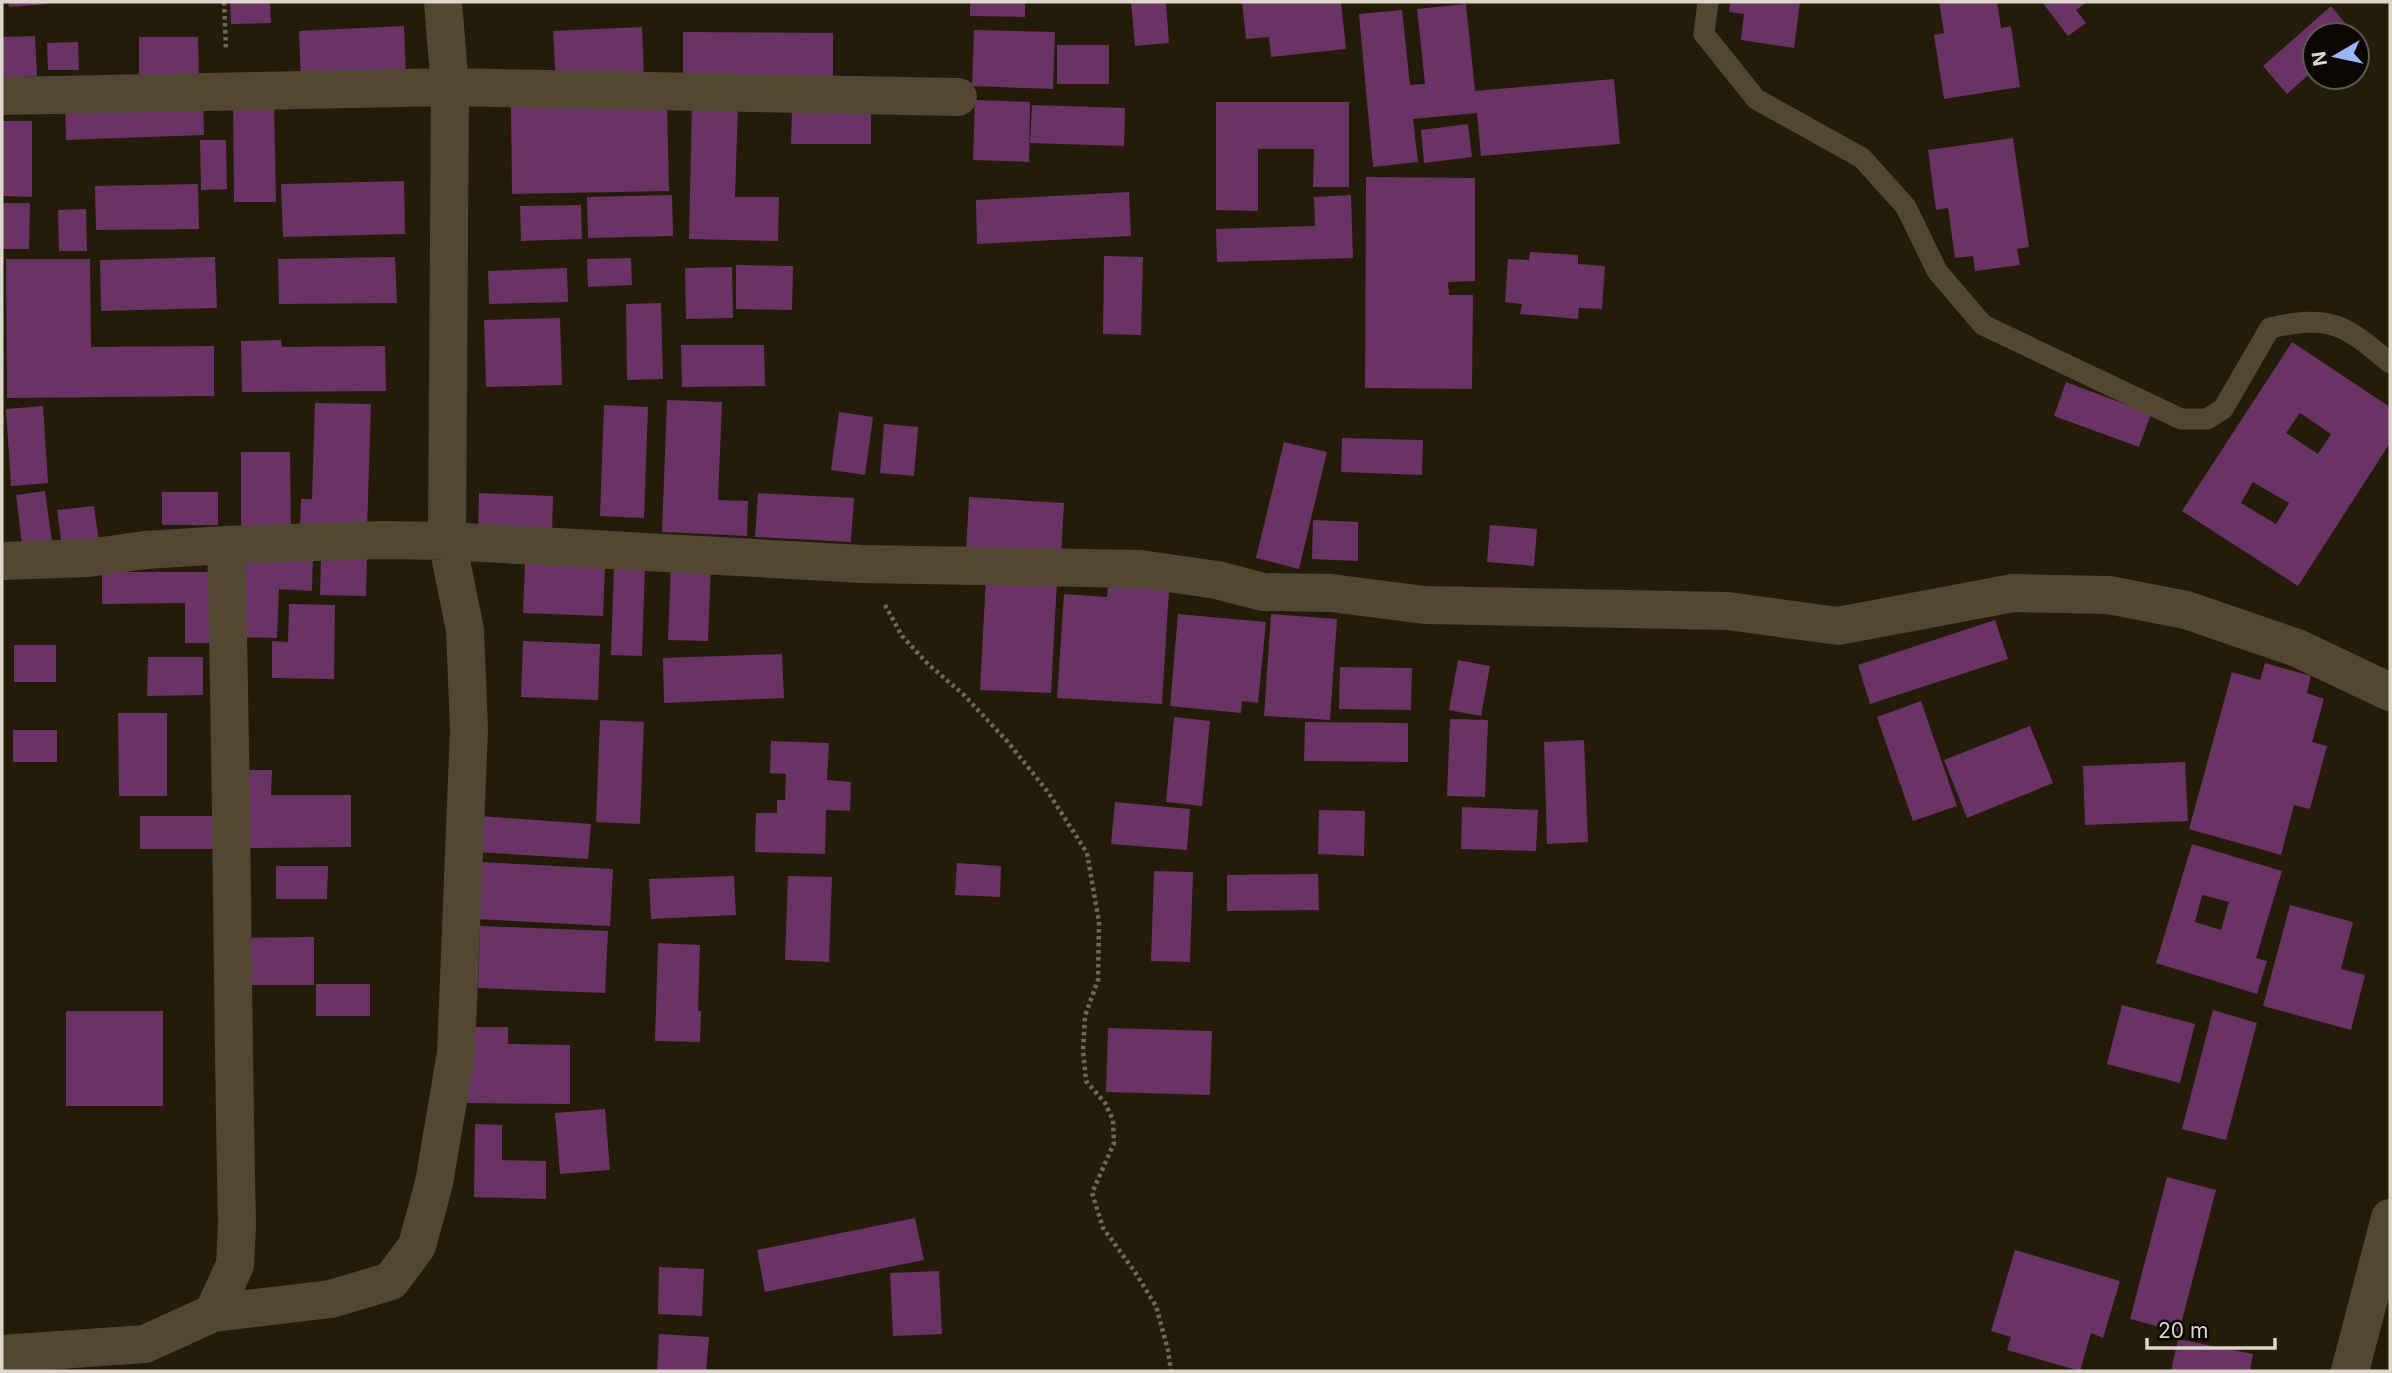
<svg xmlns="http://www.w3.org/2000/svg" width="2392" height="1373" viewBox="0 0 2392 1373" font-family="Inter,sans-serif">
  <rect width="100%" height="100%" fill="#241b08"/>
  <!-- building -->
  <path fill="#6a3365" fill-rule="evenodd" d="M8,2H48V4L9,7Z
    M230,2H270L271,23L231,24Z
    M970,2H1025V17L970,16Z
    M1131,2H1166L1169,43L1135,46Z
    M1242,2H1341L1346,49L1271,57L1269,37L1246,39Z
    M1730,2H1800L1794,48L1741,40L1744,14L1729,12Z
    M1939,2H1997L2001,28L2011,26L2020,87L1944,99L1934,35L1944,33Z
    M2042,2H2087L2076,10L2086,23L2068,36Z
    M1466,4L1475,91L1614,79L1620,144L1481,156L1477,113L1413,119L1418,162L1373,167L1359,14L1402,10L1410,85L1425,84L1417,9Z
    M2331,6L2355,35H2315V69L2287,94L2263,66Z
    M404,26L406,78L301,83L299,31Z
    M642,27L644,77L556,81L553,31Z
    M974,30L1055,32L1053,89L972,86Z
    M683,32L833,33V83L683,77Z
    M35,36L37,76L2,78V37Z
    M139,37H198L199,79L139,80Z
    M78,42L79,70H48L47,43Z
    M1057,45H1109V84H1057Z
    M203,98L204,135L66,140L65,103Z
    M975,100L1030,102L1029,162L973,160Z
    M233,101H274L276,202H234Z
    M1216,102H1349V187H1313L1314,149H1258V211L1216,210Z
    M667,103L669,191L512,194L511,106Z
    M692,103L738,104L735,197H779L778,241L689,239Z
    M1032,105L1125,108L1124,146L1030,143Z
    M792,110H871V144H791Z
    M2,121H32V197L2,196Z
    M1468,124L1472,157L1424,163L1421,130Z
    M2013,138L2029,247L2017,249L2020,265L1975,271L1973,256L1955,258L1948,208L1936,210L1928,150Z
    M200,140H226L227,189L201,190Z
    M1366,177L1475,178V281L1448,282L1449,295H1473L1472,389L1365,388Z
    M404,181L405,234L283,237L281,184Z
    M198,184L199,229L96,230L95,186Z
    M1129,192L1131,236L977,244L976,200Z
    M672,195L673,236L588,238L587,197Z
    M1351,195L1353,258L1217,262L1216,229L1315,226L1314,197Z
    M2,203H30L29,249H2Z
    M581,205L582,239L521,241L520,206Z
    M86,209L87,251H59L58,210Z
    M1530,252L1578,255V264L1605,266L1602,309L1579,308L1578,319L1520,314L1522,304L1505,302L1508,259L1529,260Z
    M1104,256L1143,257L1141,335L1103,334Z
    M215,257L217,308L101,311L100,260Z
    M395,257L397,303L279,304L278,259Z
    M631,258L632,285L588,287L587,259Z
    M6,259H90L91,347L214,346V396L7,398Z
    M736,265L793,266L792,310L736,309Z
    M732,267L733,318L686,319L685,268Z
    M567,268L568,302L489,304L488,271Z
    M661,303L663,379L627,380L626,304Z
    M560,318L562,385L486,387L484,320Z
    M281,340L282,347L385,346L386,391L242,392L241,341Z
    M2292,342L2390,407V443L2298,586L2182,511ZM2300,413L2331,434L2318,454L2286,433ZM2253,482L2289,503L2276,524L2241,503Z
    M681,345H764L765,386L682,387Z
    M2066,382L2151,414L2139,447L2054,416Z
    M667,400L722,402L718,500L748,501L747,536L662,532Z
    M315,403L371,404L367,530L300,528L301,499H312Z
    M604,405L648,407L644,518L600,516Z
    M43,406L48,483L11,486L6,409Z
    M839,412L873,417L865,475L831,470Z
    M884,424L918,427L914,476L880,473Z
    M1342,438L1423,440L1422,475L1341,472Z
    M1284,442L1327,452L1299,569L1256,558Z
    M241,452H290L291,531H241Z
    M45,491L53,549L23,553L16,495Z
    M162,492H218V525H162Z
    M479,493L553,496L552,537L478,534Z
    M758,493L854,498L851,542L755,537Z
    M969,497L1064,503L1061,557L966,551Z
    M94,506L99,542L62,547L57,510Z
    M1313,520L1358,522V561L1312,559Z
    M1490,525L1537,529L1534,566L1487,562Z
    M246,550L313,553L312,591L279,589L277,638L243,637Z
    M321,556L367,557L366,596L320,595Z
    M525,563L605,566L603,616L523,613Z
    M671,564L711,565L708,641L668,640Z
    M614,565L645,566L642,656L611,655Z
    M102,572H217V643H185V603L102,604Z
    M986,577L1057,581L1051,693L980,690Z
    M1108,586L1169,590L1162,704L1057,698L1064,594L1107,597Z
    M289,604L335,605L334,679L272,678V641L288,642Z
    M1178,614L1266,622L1258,703L1242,701L1241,713L1170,706Z
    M1271,614L1337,619L1330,720L1264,716Z
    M1995,620L2008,659L1870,704L1858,665Z
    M523,641L600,644L598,700L521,697Z
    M14,645H56V682H14Z
    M782,654L784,698L664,703L663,658Z
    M148,657H203V695L147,696Z
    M1458,660L1490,666L1481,716L1449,710Z
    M2265,663L2311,676L2307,693L2324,699L2312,742L2327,746L2310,809L2294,805L2281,855L2189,829L2232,672L2260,680Z
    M1340,667L1412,668L1411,710L1339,709Z
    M1921,701L1957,806L1913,821L1877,717Z
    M118,713H167V796H119Z
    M1174,717L1210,721L1202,806L1166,802Z
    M1450,719L1488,720L1485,797L1447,796Z
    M600,720L644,722L640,824L596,822Z
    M1305,722L1408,723V762L1304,761Z
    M2030,726L2053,783L1967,818L1944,760Z
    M13,730H57V762H13Z
    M1584,740L1588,842L1547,844L1544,742Z
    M771,741L829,743L827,780L851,782L850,811L826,810L825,854L755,852L756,813H777V800H785L786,774L770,773Z
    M2185,762L2188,821L2085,825L2083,766Z
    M247,770H272L271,795H351V847L247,848Z
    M1115,802L1190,809L1187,850L1111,844Z
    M1462,807L1538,810L1536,851L1461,849Z
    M1319,810L1365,811L1364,856L1318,854Z
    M140,816H213V849H140Z
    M480,816L591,824L588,859L477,852Z
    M2192,844L2282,871L2256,958L2267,961L2257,994L2156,963ZM2202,895L2229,902L2221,930L2195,922Z
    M479,862L613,869L610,926L476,919Z
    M957,863L1001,866L1000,897L955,895Z
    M276,866H328L327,899H276Z
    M1154,871L1193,872L1190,962L1151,961Z
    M1318,874L1319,910L1227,911V875Z
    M734,876L736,915L651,919L649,879Z
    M788,876L832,877L829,962L785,960Z
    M2290,905L2353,922L2341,969L2365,975L2351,1030L2263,1006Z
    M480,926L608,931L605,993L478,988Z
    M314,937V985H238V938Z
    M658,943L700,945L698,1011H701L700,1042L655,1041Z
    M316,984H370V1016H316Z
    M2122,1005L2195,1024L2180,1083L2107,1064Z
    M2213,1010L2257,1023L2226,1140L2182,1129Z
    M66,1011H163V1106H66Z
    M466,1027H508V1044L570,1045V1104L466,1103Z
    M1108,1028L1212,1031L1210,1095L1106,1092Z
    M605,1109L610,1170L560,1174L555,1113Z
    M475,1124L502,1125V1160L546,1161V1199L474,1197Z
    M2167,1177L2216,1190L2179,1332L2130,1319Z
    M915,1218L924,1260L765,1292L757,1250Z
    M2015,1250L2120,1281L2103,1338L2091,1333L2080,1371L2007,1350L2011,1337L1991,1331Z
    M659,1267L704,1269L702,1316L658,1314Z
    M939,1271L942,1334L893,1336L890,1273Z
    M659,1334L709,1337L706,1371H657Z
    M2178,1339L2253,1354L2250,1371H2171Z"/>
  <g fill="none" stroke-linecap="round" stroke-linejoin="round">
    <!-- path -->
    <path stroke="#6f6757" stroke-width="4.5" stroke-dasharray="3.5 3.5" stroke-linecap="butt" d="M224,2L226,50
      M885,605L902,636L928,664L963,694L1007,741L1048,792L1087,853L1099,922L1098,980L1085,1016L1083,1050L1086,1081L1105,1103L1113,1120L1114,1143L1092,1193L1103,1228L1135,1272L1156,1306L1168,1350L1171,1371"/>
    <!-- service -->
    <path stroke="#524733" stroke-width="21" d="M1708,2L1704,34L1756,99L1862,158L1906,207L1937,271L1983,325L2181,419H2207L2223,409L2270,328C2331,314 2345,325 2390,363"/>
    <!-- minor -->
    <path stroke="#524733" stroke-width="38" d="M2,96L450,87L958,97
      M2,561L88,558L145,550L226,545L383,540L447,541L862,564L1140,569L1217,580L1263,592L1331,593L1425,605L1728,611L1838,626L2013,593L2109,595L2186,610L2297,648L2390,692
      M213,1313L235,1265L237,1225C232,999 232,772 226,545
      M2,1354L145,1344L213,1313L331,1299L391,1281L417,1246L434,1183L456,1053L469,729L465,630L447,541L450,87L443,2
      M2350,1371L2390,1218"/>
  </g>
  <!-- border -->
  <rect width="2392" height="1373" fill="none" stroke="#ddd7cb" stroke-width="7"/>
  <!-- north arrow -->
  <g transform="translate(2336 56) rotate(261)"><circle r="33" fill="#0a0602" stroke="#5e5a52" stroke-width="2"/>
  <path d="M0-5L12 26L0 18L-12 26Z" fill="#9cb4fd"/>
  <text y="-10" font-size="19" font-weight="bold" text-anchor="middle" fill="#ddd7cb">N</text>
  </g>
  <!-- scale -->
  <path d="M2147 1338v10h128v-10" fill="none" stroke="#ddd7cb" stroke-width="3.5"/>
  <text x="2158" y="1338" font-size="21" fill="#ddd7cb" stroke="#0a0602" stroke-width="5" paint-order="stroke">20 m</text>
</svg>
